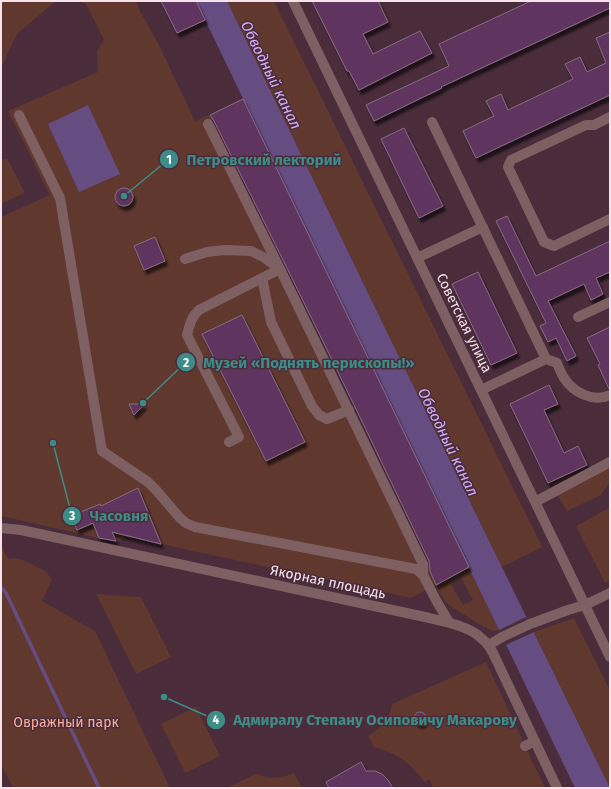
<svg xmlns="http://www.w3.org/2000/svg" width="611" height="789" viewBox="0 0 611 789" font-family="'Fira Sans',sans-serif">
  <defs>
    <filter id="shadow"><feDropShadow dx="2.5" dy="4.5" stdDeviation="1" flood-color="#0009"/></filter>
  </defs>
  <rect width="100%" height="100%" fill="#4a2c3b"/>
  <!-- green -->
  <path fill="#60382e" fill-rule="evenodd" d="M1,1H56L18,33L13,42L5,60L1,67Z
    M78,1H136L140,11L159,45L195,121L210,115L436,584L469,567L499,630L493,631L477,623L452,607L445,601L435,585L411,598L161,544L129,536L116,542L1,516V217L50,195L8,111L98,72L97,51L104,40L86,4ZM461,578L473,600L463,605L451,584Z
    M227,1H274L542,547L502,567L384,326Z
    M7,158L25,193L1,204V161Z
    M610,458V482L601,495L567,511L551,484Z
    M609,508L610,511V580L605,583L576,526Z
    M1,546L8,559L16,558L25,561L45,571L52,579L42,601L95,631L170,788H13L1,764Z
    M96,594L141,597L171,657L136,674Z
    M574,618L610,691V788L534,632Z
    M486,662L545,788H433L429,779L424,782C409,761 398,754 374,747L368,736C383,726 389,721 392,704Z
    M196,707L220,756L185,773L161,724Z
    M294,773L302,788H226L256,774C271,779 280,779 294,773Z"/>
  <!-- water -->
  <path fill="#654d82" d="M196,1H227L384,326L610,788H575Z
    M88,105L120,174L79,192L48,124Z"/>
  <!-- pier -->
  <path fill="#4a2c3b" d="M526,617L534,632L506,645L499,630Z"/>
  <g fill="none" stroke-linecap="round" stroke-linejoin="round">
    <!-- stream -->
    <path stroke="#654d82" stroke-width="3.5" d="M1,587L6,593L99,788"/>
  </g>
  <!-- building -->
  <path fill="#5f3560" stroke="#856b84" filter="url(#shadow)" d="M161,1H196L205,20L177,33Z
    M312,1H378L388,22L363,34L373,54L420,31L432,53L359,90L349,71H347Z
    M531,1H610V8L441,87L442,88L374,121L366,105L449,66L439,44Z
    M610,32V95L476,158L463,131L494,116L486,101L501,94L508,110L573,79L565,64L580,57L587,72L606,63L596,38Z
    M243,99L469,567L436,585L430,571L429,561L355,407L286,266L214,121L210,115Z
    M404,128L443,206L419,218L381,139Z
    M115 197a9 9 0 1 1 18 0a9 9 0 1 1-18 0Z
    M507,216L536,276L610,241V272L596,278L603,294L591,300L584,284L548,301L576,356L567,361L556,338L548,342L540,326L546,323L496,221Z
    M155,237L165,261L144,270L134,246Z
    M478,272L517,353L491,365L452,284Z
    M242,315L305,442L266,461L202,334Z
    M610,327V389H609L598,365L600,364L587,338Z
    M549,385L558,404L544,410L564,453L578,446L587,465L548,483L510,404Z
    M129,404H145L134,415Z
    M138,488L161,544L112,532L116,541L99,538L93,523L77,530L71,516L100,504L101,506Z
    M414 718a6 6 0 1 1 12 0a6 6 0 1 1-12 0Z
    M361,762L366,771H375L382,774L388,780L393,788H329L326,782Z"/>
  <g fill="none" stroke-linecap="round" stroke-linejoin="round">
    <!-- minor -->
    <path stroke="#7e6063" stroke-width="10" d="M293,1L610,657
      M19,115L60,198L102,451L148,482L156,490L180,518L186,523L195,527L416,569L423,575L437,602L449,622
      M610,117L594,125H586L511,160L508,167L544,242L554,246L610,219
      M432,122L546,359L557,363C559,368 561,373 564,378C573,392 593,403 610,395
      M208,124L280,269L423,564V575
      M417,258L483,227
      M185,259L207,252L224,250L251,251L263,257L280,269L199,310C191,317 190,324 187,335L239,437L229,442
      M262,278L271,322L312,406L319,415L327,419L349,410
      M578,317L610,302
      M481,390L546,359
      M535,502L610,462
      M1,528L21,530L425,617C442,621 469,626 481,638C486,642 490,647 493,653L557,788
      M489,645L502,637L530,624L568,610L585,605L610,593
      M525,746L535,741"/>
  </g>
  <g text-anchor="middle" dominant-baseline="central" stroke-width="3" stroke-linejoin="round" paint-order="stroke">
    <!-- street labels -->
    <g font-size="14" fill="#f6e2eb" stroke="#4a2c3b">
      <text transform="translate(464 323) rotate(64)">Советская улица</text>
      <text transform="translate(328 582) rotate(12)">Якорная площадь</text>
    </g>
    <!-- park labels -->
    <g font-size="14" fill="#f9ad9a" stroke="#4a2c3b">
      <text x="66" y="722">Овражный парк</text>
    </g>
    <!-- water labels -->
    <g font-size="15" font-style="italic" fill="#d1adfe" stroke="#4a2c3b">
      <text transform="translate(271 75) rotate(64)">Обводный канал</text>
      <text transform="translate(448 442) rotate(64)">Обводный канал</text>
    </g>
  </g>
  <!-- callouts -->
  <path fill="none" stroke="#3d8c87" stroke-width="1.5" d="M124 196L169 159M143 403L186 362M53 443L72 516M164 697L216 720"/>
  <g fill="#3d8c87" stroke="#4a2c3b" stroke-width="1.5">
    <circle cx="124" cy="196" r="4"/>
    <circle cx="143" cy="403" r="4"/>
    <circle cx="53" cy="443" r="4"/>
    <circle cx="164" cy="697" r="4"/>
    <circle cx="169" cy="159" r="10"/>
    <circle cx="186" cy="362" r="10"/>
    <circle cx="72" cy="516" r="10"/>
    <circle cx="216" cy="720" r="10"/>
  </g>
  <g font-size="12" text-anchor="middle" font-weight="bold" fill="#fff">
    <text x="169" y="164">1</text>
    <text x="186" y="367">2</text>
    <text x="72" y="520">3</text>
    <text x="216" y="724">4</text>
  </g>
  <g font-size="15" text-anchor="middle" font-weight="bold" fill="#3d8c87" stroke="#4a2c3b" stroke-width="3" stroke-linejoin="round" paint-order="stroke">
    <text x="264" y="165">Петровский лекторий</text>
    <text x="309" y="368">Музей «Поднять перископы!»</text>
    <text x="119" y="521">Часовня</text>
    <text x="375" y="725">Адмиралу Степану Осиповичу Макарову</text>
  </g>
  <!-- border -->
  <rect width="611" height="789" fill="none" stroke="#f6e2eb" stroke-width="4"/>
</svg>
